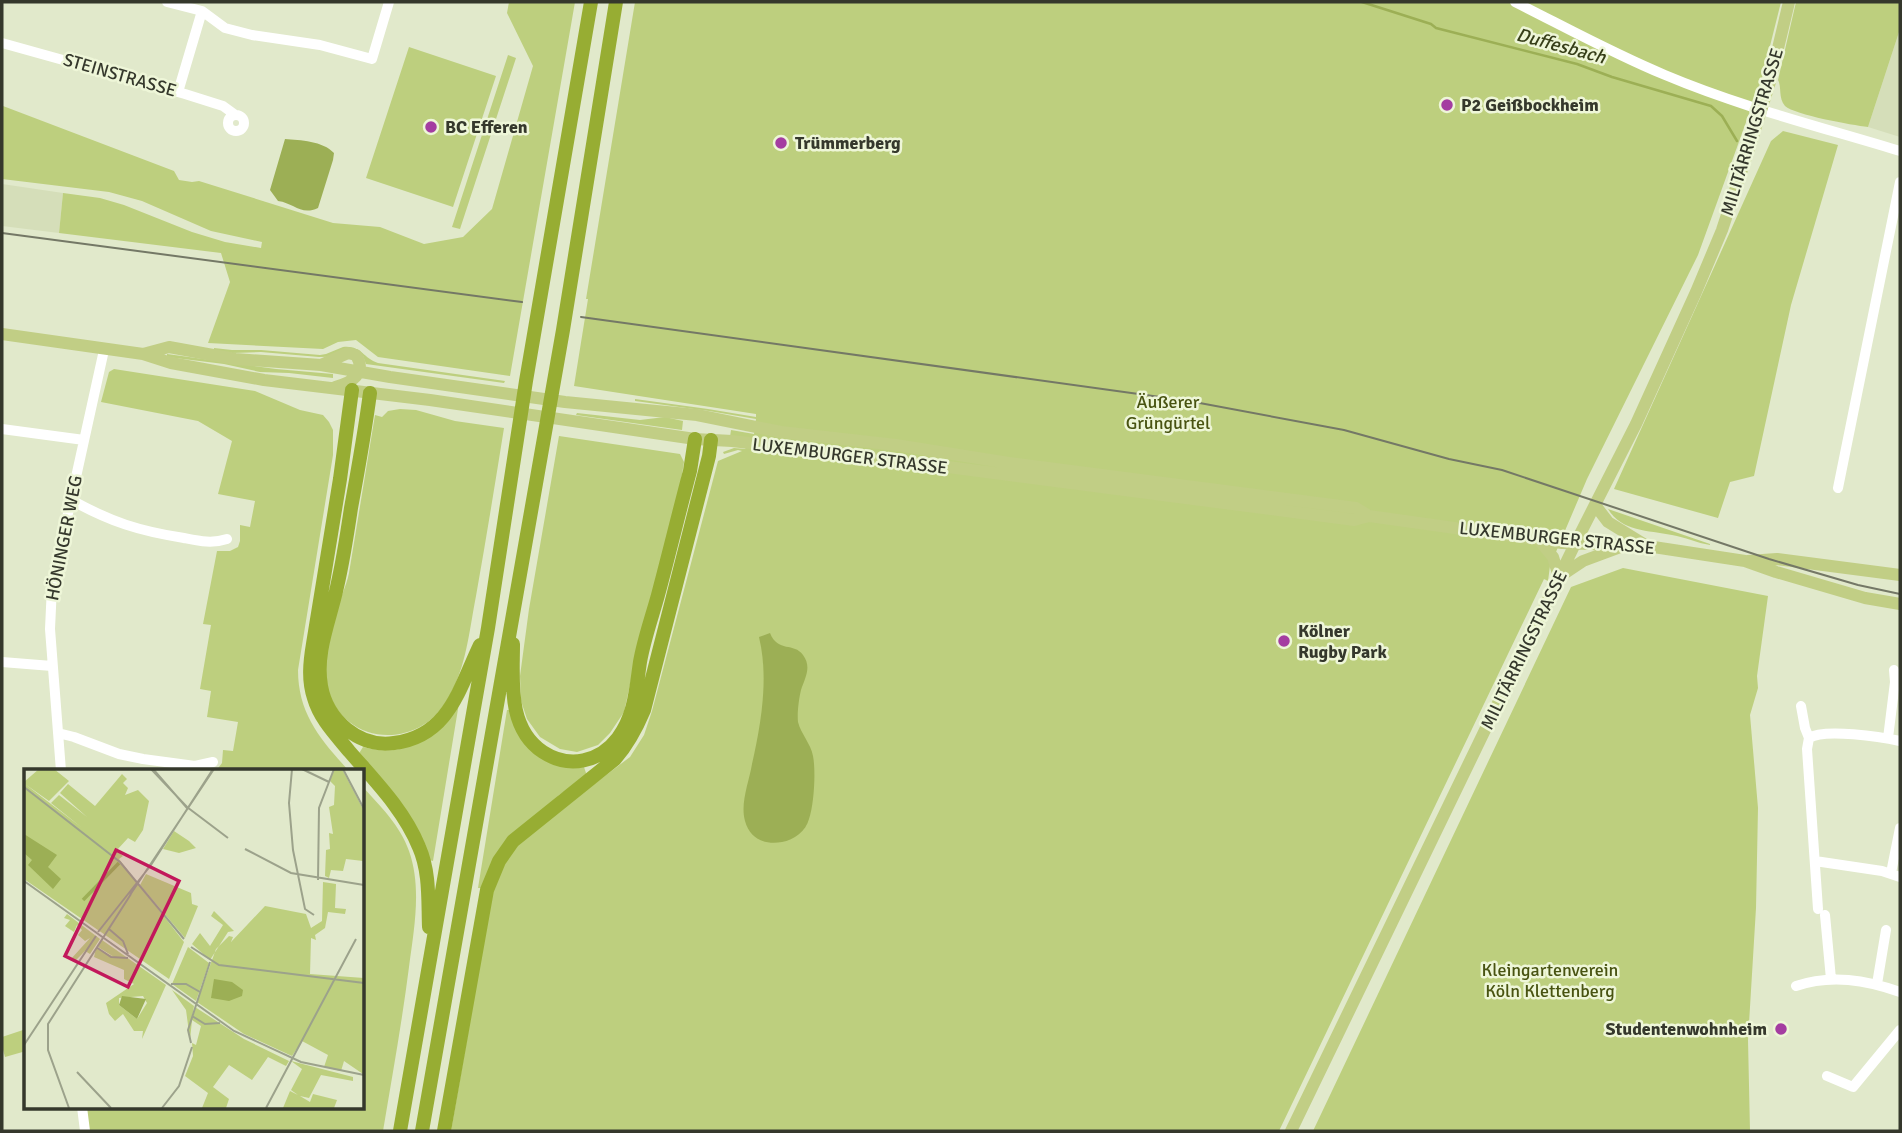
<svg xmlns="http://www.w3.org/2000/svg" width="1902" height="1133" viewBox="0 0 1902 1133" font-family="Signika,sans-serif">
  <rect width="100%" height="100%" fill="#e1e9cb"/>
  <!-- built -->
  <path fill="#d5deb9" d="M1900,29V137L1868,127Z
    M2,184L63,193L59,233L2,226Z"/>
  <!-- green -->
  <path fill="#bdcf7e" d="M509,2H575L510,376L378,357L356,340L338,342L323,349L208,343L230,282L221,253L59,233L63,193L100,198L124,205L192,232L225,242L261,248L262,242L211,231L142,201L109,192L2,179L3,106L174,171L179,180L192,182L199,181L333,223L380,227L424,244L463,237L492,209L533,66L507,13Z
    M635,2H1781L1762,78L1698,255L1587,479L1550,566L1548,581L1544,579L1279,1131H451L493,888L505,863L515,847L548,819L630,757L644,735L652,711L718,461L742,451L738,450L724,454L723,452L734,448L746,449L730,437L731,430L754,434L756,419L709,411L635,401V399L708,409L756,417V414L574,386L588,299H586Z
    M1796,2H1900V29L1868,127C1852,125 1795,115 1785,106C1778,98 1782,87 1778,80Z
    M409,47L496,76L453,207L366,178Z
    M508,55L516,58L460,229L452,227Z
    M1783,131L1838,145L1791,305L1754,476L1730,482L1718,518L1614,489L1771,141Z
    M343,347C361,345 363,358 378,363L505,381L504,383L366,364L363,356L319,357L261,352L232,353L214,350V348L232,350H261L320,355L326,354Z
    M167,354L276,369L333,374V378L289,373L260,372L224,364L167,357Z
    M114,369L255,391L300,410L323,415L329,422L333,430V455L298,670C298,714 321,740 349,771H216L222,763L223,750L233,751L238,722L207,717L211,691L200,689L211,625L203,624L217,551H230L238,547L240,541V525L250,527L255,501L218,494L232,441L198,421L101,402L109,372Z
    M400,409L416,410L455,421L504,428C495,484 486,540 476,596C470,626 467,661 453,689C447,702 436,718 423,725C385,748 337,730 327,686C322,663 328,634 335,612C340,599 346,587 349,573L375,415L382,417L388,411Z
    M577,413L640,420L665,417L683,421L682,430L576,415Z
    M559,436L680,454L684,462L679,493L640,639L624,712L610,733L598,745L577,752L560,749L540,737L527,719L521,701L520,676L529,609Z
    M1608,509L1710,544V545C1697,543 1685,537 1672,535C1648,530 1622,532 1608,509Z
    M1623,568L1768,596L1757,676L1758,688L1750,715L1758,808L1756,908L1748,1040L1750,1131H1313L1571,587Z
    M459,703L433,861L429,860L358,755L363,747C411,760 429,734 459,703Z
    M507,710H509L514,725L573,768L584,767L587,776L559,795L482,888H478Z
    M362,786C380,806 400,825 409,851C422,888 414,929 409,967C402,1022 392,1077 383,1131H88L86,1107H362Z
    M26,1029V1051L5,1057L2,1046V1037Z"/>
  <!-- water -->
  <path fill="#9caf55" d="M285,139C300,140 323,141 334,153L333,160L318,208C301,216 294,203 278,201L270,190Z
    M770,633C778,653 794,642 803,655C812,667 805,678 801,690C799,698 797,713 798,722C801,734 811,744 813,756C816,771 814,805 809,819C806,831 794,840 782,842C765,845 750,839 745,821C740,803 749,782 752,764C761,724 769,678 759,637Z"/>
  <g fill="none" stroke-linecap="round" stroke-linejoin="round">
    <!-- stream -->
    <path stroke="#9caf55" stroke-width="2.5" d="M1362,2L1431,24L1436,28L1577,64L1612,77L1711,106L1722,116L1737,141"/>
    <!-- minor -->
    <path stroke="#fff" stroke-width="10" d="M167,2L202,11L225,28L252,35L320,45L372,59L389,2
      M1515,2C1565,27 1614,54 1665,75C1741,107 1821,127 1900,151
      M2,43L185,94L223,106L234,114
      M178,92L202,11
      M228 123a8 8 0 1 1 16 0a8 8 0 1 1-16 0Z
      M2,429L84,440
      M1838,488L1900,182
      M71,500C111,522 139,531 184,538C199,541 212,544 227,539
      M2,662L52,666
      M1801,706L1805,728L1809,738
      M58,733L74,737L119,754L143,759L195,766L213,762
      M1809,738L1807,749L1818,909
      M1809,738C1824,728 1882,737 1900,741
      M1888,738L1895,682L1894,670
      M61,771L50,629L52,586L104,350
      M1815,861L1882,871L1900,877
      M1891,873L1900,828
      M1825,915L1831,979
      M1877,984L1886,930
      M1796,986C1831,974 1866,980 1900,992
      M1827,1076L1853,1087L1900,1030
      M82,1107L85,1131"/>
    <!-- major -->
    <path stroke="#c1ce85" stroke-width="12" d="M2,334L143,354L171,363L264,380L430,400L695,439L732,441L902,461L1354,520L1369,516L1562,543L1647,546L1745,561L1776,572L1865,598L1900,604
      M143,354L169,347L235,359L321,365L390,377L565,402L697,415L781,432L896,445L1009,463L1356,508L1369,516
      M321,365L348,353L356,355C367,373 352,383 335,387
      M1595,505L1608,522L1647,546
      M1538,539L1553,557L1559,577
      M1748,561L1777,559L1900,575
      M1559,577L1583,561L1618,548
      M1291,1131L1575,544L1636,424L1696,292L1722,230L1753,136L1770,82L1789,2"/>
    <!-- highway -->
    <path stroke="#97ad33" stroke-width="14" d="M352,390L340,479L313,644C310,662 308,680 314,698C320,719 336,735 349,751C375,781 404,810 419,847C430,872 428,900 429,927
      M370,393C365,431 358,470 351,508C347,535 343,561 337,587C330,620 315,652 321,686C327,720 359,748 394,743C449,736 459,689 480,645
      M513,644C513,681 507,728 543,752C569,769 600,762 618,738C635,715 636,689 640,662C644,639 652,617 658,595C669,554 679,512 690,471L695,439
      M400,1131L488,628L526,381L591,2
      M422,1131L563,330L616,2
      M444,1131L487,890L499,861L513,841L615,759C628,744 636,729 644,710L709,456L711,440"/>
    <!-- tram -->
    <path stroke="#747866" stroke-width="2" d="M2,233L522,302
      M581,317L1189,401L1344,430L1449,459L1502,470L1769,559L1858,585L1900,594"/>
  </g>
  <!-- markers -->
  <g fill="#a43da1" stroke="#eef6d8" stroke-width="2.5">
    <circle cx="1447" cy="105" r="7"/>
    <circle cx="431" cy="127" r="7"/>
    <circle cx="781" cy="143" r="7"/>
    <circle cx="1284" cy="641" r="7"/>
    <circle cx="1781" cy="1029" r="7"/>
  </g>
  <g text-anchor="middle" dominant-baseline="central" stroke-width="5" stroke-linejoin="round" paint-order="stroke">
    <!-- street labels -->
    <g font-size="18" fill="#35382c" stroke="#eef6d8">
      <text transform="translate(120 75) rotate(16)">STEINSTRASSE</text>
      <text transform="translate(1752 132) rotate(-73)">MILITÄRRINGSTRASSE</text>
      <text transform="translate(850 456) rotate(7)">LUXEMBURGER STRASSE</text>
      <text transform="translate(64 538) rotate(-79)">HÖNINGER WEG</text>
      <text transform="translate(1557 538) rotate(6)">LUXEMBURGER STRASSE</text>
      <text transform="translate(1524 650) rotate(-64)">MILITÄRRINGSTRASSE</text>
    </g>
    <!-- poi labels -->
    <g font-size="18" font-weight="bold" fill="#35382c" stroke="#eef6d8" text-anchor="start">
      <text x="1461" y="105">P2 Geißbockheim</text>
      <text x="445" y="127">BC Efferen</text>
      <text x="795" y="143">Trümmerberg</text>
      <text x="1298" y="631">Kölner<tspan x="1298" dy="21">Rugby Park</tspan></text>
      <text x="1767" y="1029" text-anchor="end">Studentenwohnheim</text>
    </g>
    <!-- park labels -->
    <g font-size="18" fill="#485311" stroke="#eef6d8">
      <text x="1168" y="402">Äußerer<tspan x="1168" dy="21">Grüngürtel</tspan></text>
      <text x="1550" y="970">Kleingartenverein<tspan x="1550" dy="21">Köln Klettenberg</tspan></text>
    </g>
    <!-- water labels -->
    <g font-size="19" font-style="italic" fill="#363e18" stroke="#eef6d8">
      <text transform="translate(1561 46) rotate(15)">Duffesbach</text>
    </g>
  </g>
  <!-- overview -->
  <g transform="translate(24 769)">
    <rect width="340" height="340" fill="#e1e9cb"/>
    <path d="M15,0H30L45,12L25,32L1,15L57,58L27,34L35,26L63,48L36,24L44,15L71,37L98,5L103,10L99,14L104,19L101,26L114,21L125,32L119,61L111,73L104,69L93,81L99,87L95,90L160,173L145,210L0,110V13ZM310,0H318L339,40V92L322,90L319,102L307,101L305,109L301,107L302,81L306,80L305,64L309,65L305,38L310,36L311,17L306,12ZM150,62L165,72L172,79L155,84L139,80ZM122,105L167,124L168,135L174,137L161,169L116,116ZM299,113L312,115L311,139L322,140L321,145L304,143L301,159L291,166L292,171L287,169L286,205L340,209L339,305L320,292L317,302L300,298L304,286L278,272L268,287L220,265L173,233L192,180L205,167L209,168L207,173L241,137L282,145L287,159L298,152ZM190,142L210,162L204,163L186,191L168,175L176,164L186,177L199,156L187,147ZM43,145L76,170L66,185L61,182L50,193L47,190L66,169L61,172L54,166L58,161L53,156L50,163L41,157L46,151L40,149ZM78,171L142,216L118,270L119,262H110L99,245L91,252L85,245L82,234L110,215L100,210V201L70,188L72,179L90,188L74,178ZM119,227L123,234L113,250L95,236V229ZM164,178L185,194L172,232L148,215ZM148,221L170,237L168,249L171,238L220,270L265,292L262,297L244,288L228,311L205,296L189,318L205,330L202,339H178L184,324L161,307L169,287L168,274L172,276L177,257L168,251L166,271L162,241ZM267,292L329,308V312L297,306L285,329L276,327L286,333L289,325L313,331L310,339H259L266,322L274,326L267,321L278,300Z" fill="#bdcf7e" fill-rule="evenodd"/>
    <path d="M0,65L33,86L24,98L37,110L29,120L4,96L8,91L0,84ZM190,210L208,213L219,221L218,227L205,232L187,229ZM98,227L122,230L113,250L95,236Z" fill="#9caf55"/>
    <path fill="none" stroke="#9caf55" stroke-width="3.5" d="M59,131L95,94"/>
    <path fill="none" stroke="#9ca28b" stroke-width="2" d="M127,0L163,38L204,69M129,0L163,39M268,0L265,34L269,81L281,140L290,146M278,0L305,13M319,0L340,40M0,18L96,93L160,170M221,80L267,104L340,116M294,111L295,39L310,0M0,112L210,262L277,293L340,306M106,126L190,0M85,160L99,172L104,185M74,163L127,96L189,0M72,178L87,188L104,189M167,178L195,196L340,214M147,215H162L176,223M168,247L181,255L196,254M167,274L164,261L186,193M0,276L72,167M53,303L87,339M45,339L24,281V255L107,125M138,339L155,317L168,278M242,339L332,170"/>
    <path fill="#c2185b" fill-opacity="0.15" stroke="#c2185b" stroke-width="3.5" d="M92,81L155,112L104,218L41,187Z"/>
    <rect width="340" height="340" fill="none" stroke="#35382c" stroke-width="3.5"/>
  </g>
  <!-- border -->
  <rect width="1902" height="1133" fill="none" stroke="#35382c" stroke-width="7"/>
</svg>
